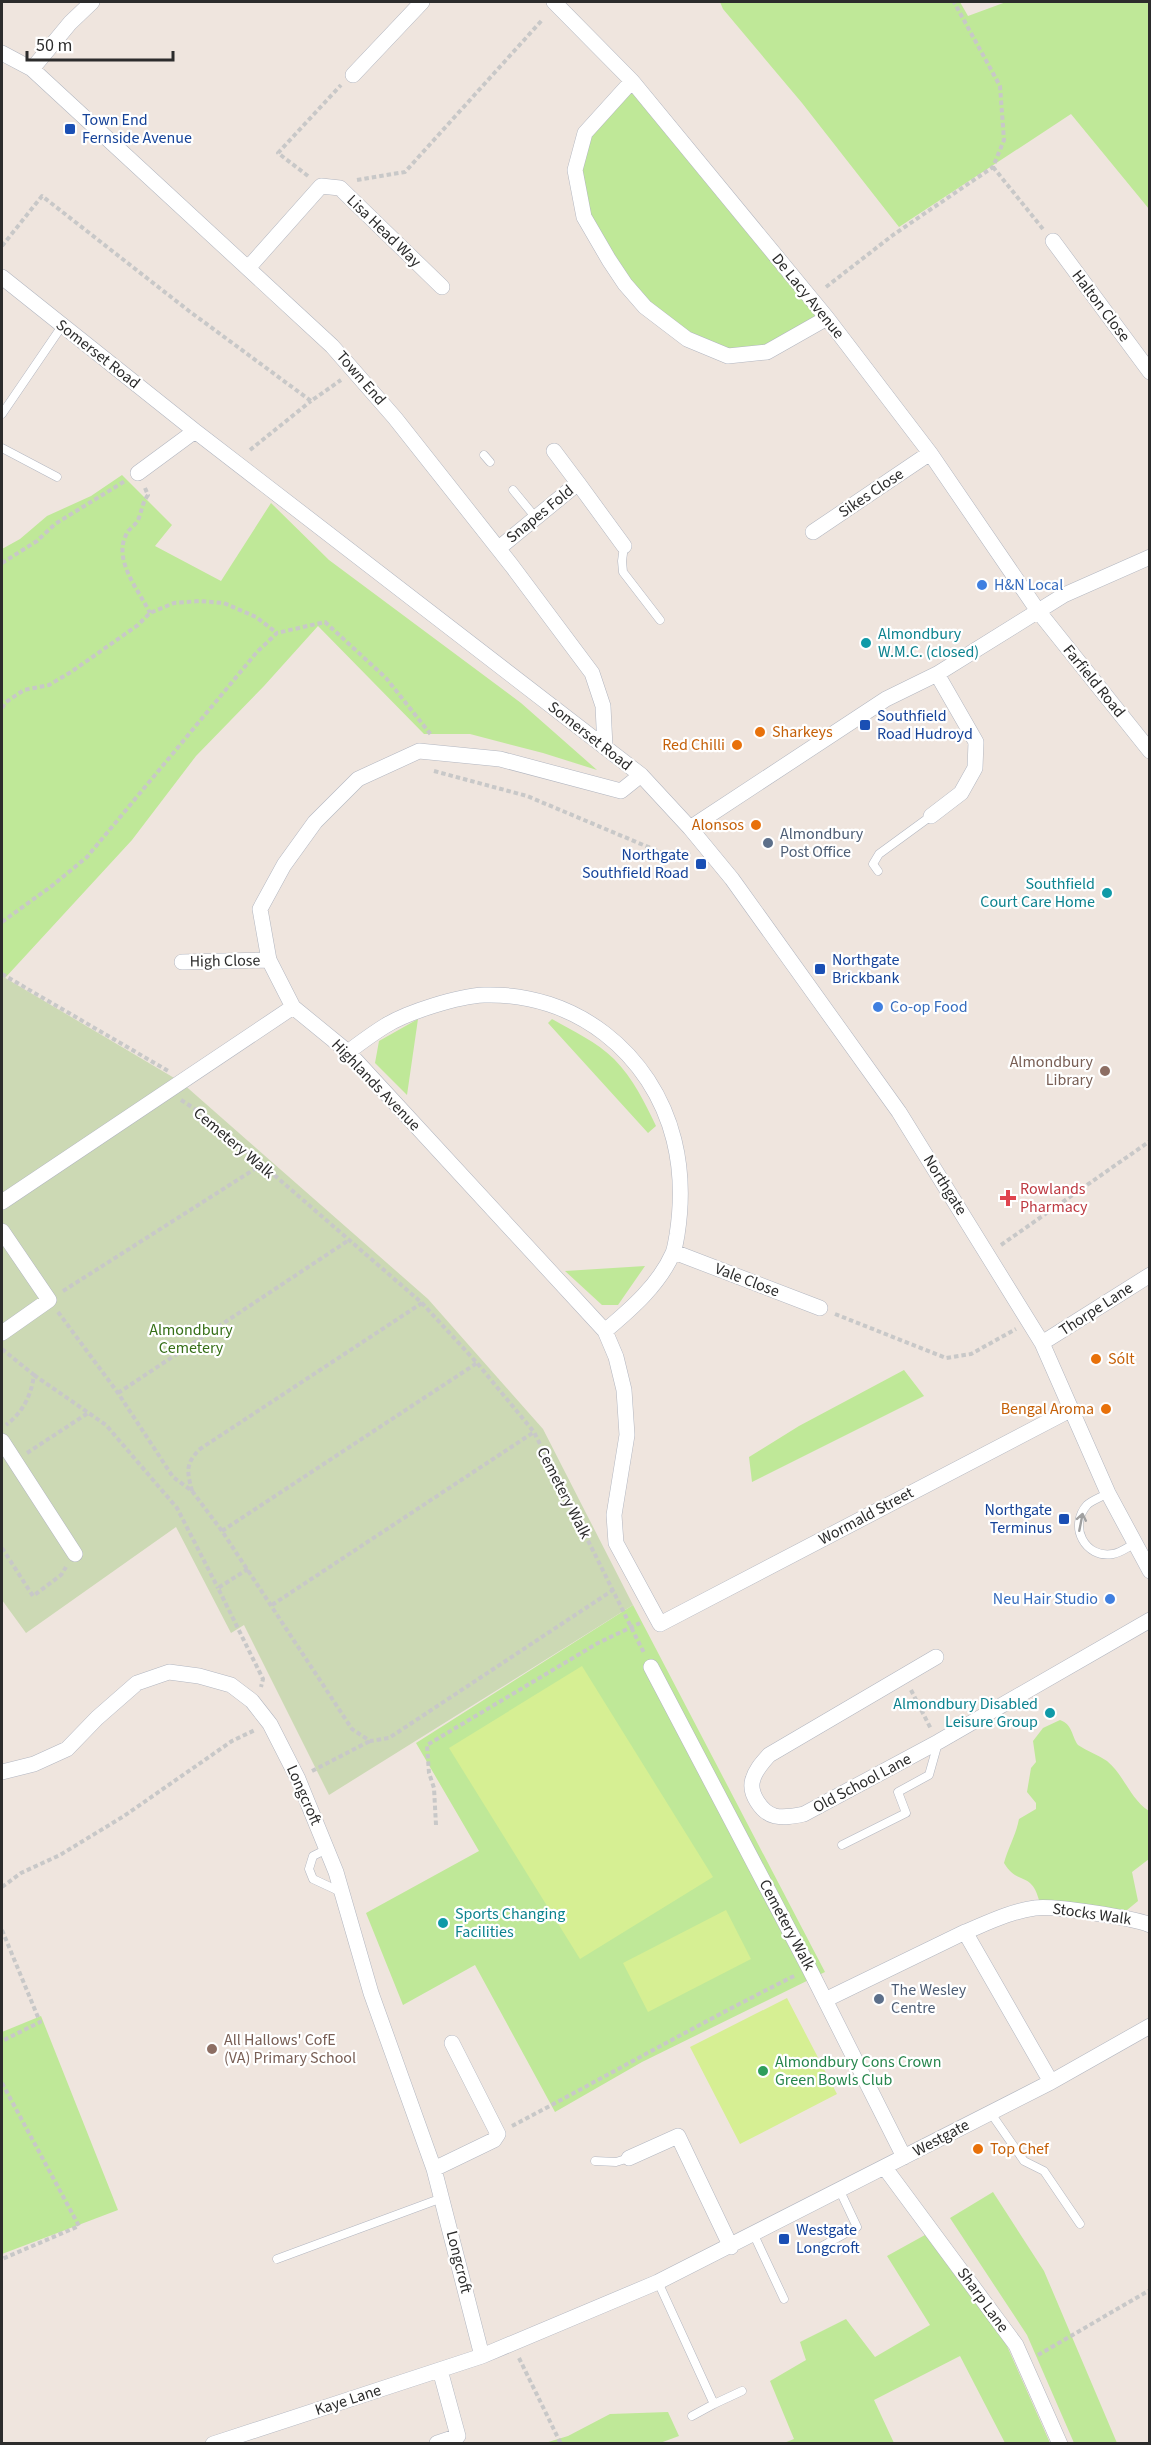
<svg xmlns="http://www.w3.org/2000/svg" width="1151" height="2445" viewBox="0 0 1151 2445" font-family="'Source Sans 3',sans-serif">
  <rect width="100%" height="100%" fill="#efe5de"/>
  <!-- green -->
  <path fill="#bfe898" d="M720,2H960L968,16L1006,2H1149V209L1071,114L899,227L802,103L723,9Z
    M632,81L827,318L767,352L728,356L645,307L584,217L575,170L585,133Z
    M122,475L172,525L155,546L221,581L271,503L329,560L521,703L597,770L543,753L470,734H424L318,626L264,686L196,756L132,840L5,978L2,976V549L20,539L47,516L91,496Z
    M418,1019L407,1095L375,1063L379,1041Z
    M552,1019C573,1031 597,1042 614,1059C633,1078 645,1103 656,1126L648,1133L548,1023Z
    M645,1266L618,1305H602L565,1271Z
    M904,1370L924,1396L752,1482L749,1457L799,1426Z
    M633,1605L825,1972L642,2062L555,2112L475,1965L403,2005L366,1913L479,1851L416,1743Z
    M1060,1720C1073,1725 1071,1735 1078,1745C1087,1751 1098,1755 1107,1761C1124,1775 1131,1800 1149,1811V1859L1132,1872L1138,1901L1121,1915L1086,1912L1078,1903L1062,1906L1039,1900C1031,1871 1018,1886 1004,1863C1008,1848 1016,1835 1019,1819L1036,1809V1803L1027,1792L1031,1768L1036,1762L1033,1741L1043,1728Z
    M41,2016L118,2210L2,2254V2032Z
    M993,2192L1044,2271L1117,2443H1074L1027,2335L950,2218Z
    M934,2230L1007,2346L1050,2443H1005L960,2356L874,2400L894,2443H784L794,2439L770,2381L806,2360L800,2342L846,2319L875,2357L930,2325L887,2256Z
    M668,2412L679,2436L660,2443H545L568,2436L610,2414Z"/>
  <!-- cemetery -->
  <path fill="#ccd9b4" d="M2,976L181,1082L428,1299L543,1429L633,1605L329,1795L244,1625L231,1633L176,1527L26,1633L2,1600Z"/>
  <!-- pitch -->
  <path fill="#d6ef93" d="M582,1666L713,1877L580,1959L449,1748Z
    M726,1910L751,1959L648,2012L623,1963Z
    M787,1998L837,2094L740,2144L690,2047Z"/>
  <g fill="none" stroke-linecap="round" stroke-linejoin="round">
    <defs>
      <path id="service" d="M2,414L62,326
        M2,448L57,477
        M484,455L490,462
        M513,490L536,518
        M624,546L622,561L623,572L660,620
        M878,871L873,864L879,854L931,816
        M1108,1493C1102,1497 1092,1500 1087,1505C1068,1526 1085,1559 1113,1554C1120,1553 1128,1547 1134,1544
        M842,1845L906,1813L898,1792L929,1775L938,1743
        M327,1849L313,1856L309,1869L313,1879L341,1892
        M990,2112L1024,2161L1044,2171L1080,2224
        M595,2161L616,2162L629,2158
        M754,2235L784,2299
        M817,2249L857,2227L840,2191
        M277,2259L442,2198
        M658,2282L714,2404L742,2391
        M692,2416L714,2404"/>
      <path id="minor" d="M554,2L632,81L827,318L930,453L1038,611L1150,751
        M2,53L32,69L332,346L395,418L512,566L592,673L603,706L605,747
        M32,69L70,23L92,2
        M353,75L422,2
        M632,81L585,133L575,170L584,217L609,260L625,284L645,307L687,339L728,356L767,352L827,318
        M1053,241L1150,372
        M249,267L321,186L340,188L442,287
        M2,277L195,431L641,775L690,828L732,879L899,1112L1042,1343L1108,1493L1150,1571
        M554,451L578,483
        M138,473L195,431
        M813,532L930,453
        M499,548L578,483L624,546
        M641,775L621,791L500,759L419,751L358,779L315,822L284,865L260,909L269,960L293,1007L348,1052L605,1331L616,1357L624,1390L627,1435L614,1515L616,1543L660,1624L1072,1409
        M931,816L961,793L975,768L976,742L937,674
        M690,828L886,699L937,674L1064,595L1150,557
        M182,962L269,960
        M348,1052C360,1043 372,1034 385,1026C407,1012 459,996 484,995C575,992 652,1053 674,1140C682,1172 682,1203 677,1235C676,1240 675,1248 673,1253C659,1285 631,1309 605,1331
        M2,1202L293,1007
        M2,1231L49,1300L2,1333
        M674,1252L820,1308
        M1042,1343L1150,1275
        M2,1441L75,1554
        M936,1657L769,1755C762,1763 756,1769 753,1779C748,1793 762,1813 775,1816C785,1818 794,1816 804,1814L938,1742L1150,1620
        M651,1667L809,1968L904,2157
        M2,1772L34,1764L67,1749L97,1718L137,1683L169,1672L199,1676L231,1685L252,1701L270,1724L298,1779L336,1872L371,1993L434,2169L482,2356
        M965,1932C987,1923 1011,1911 1035,1908C1052,1905 1135,1918 1150,1925
        M825,2000L965,1932L1051,2082
        M629,2158L678,2136L731,2247
        M885,2168L1016,2345L1060,2444
        M434,2169L494,2140L498,2134L452,2043
        M437,2443L458,2436L440,2370
        M213,2444L482,2356L658,2282L1051,2082L1150,2026"/>
    </defs>
    <!-- service casing -->
    <use href="#service" stroke="#b2b6c0" stroke-width="9"/>
    <!-- minor casing -->
    <use href="#minor" stroke="#b2b6c0" stroke-width="16"/>
    <!-- path -->
    <path stroke="#c8c8c8" stroke-width="4" stroke-dasharray="4.5 3" stroke-linecap="butt" d="M993,167L1043,229
      M308,176L278,153L341,85
      M357,180L405,172L543,19
      M2,246L42,196L189,311L311,401L341,380
      M826,287L893,235L993,167L1004,140L1000,86L954,2
      M250,450L311,401
      M145,488L148,495C142,503 142,511 138,520C135,526 128,529 126,535C113,561 139,590 150,613
      M2,563L37,541L55,524L125,481
      M2,708L6,702L24,690L49,685L71,672L138,625L150,613L174,603L199,601L224,603L256,617L277,633
      M434,771L527,796L679,860L690,852
      M2,922L53,885L87,857L257,652L277,633L325,622L386,678L432,736
      M2,974L170,1072
      M181,1100L206,1116L422,1303L477,1363L534,1432L644,1653
      M1001,1245L1150,1141
      M63,1291L261,1165
      M58,1312L118,1393L173,1477L192,1491L222,1531L352,1729L370,1741L389,1738L613,1590
      M835,1314L946,1358L971,1354L1016,1329
      M2,1349L34,1375C31,1396 23,1412 6,1425
      M34,1375L106,1425L177,1508L218,1588
      M118,1393L349,1240
      M27,1453L88,1413
      M192,1491C187,1471 185,1464 200,1449L422,1303
      M222,1531L477,1363
      M2,1548L33,1596L61,1575L66,1567
      M248,1569L218,1588L263,1679L261,1687
      M272,1605L534,1432
      M911,1690L931,1729
      M312,1771L370,1741
      M436,1825L434,1788L429,1773L427,1745L598,1643L640,1623
      M2,1887L21,1873L60,1855L124,1816L232,1741L255,1730
      M2,1930L40,2022L2,2041
      M2,2083L79,2226L2,2259
      M512,2126C607,2076 700,2023 796,1975
      M1038,2355L1150,2290
      M519,2358L561,2444"/>
    <!-- service -->
    <use href="#service" stroke="#fff" stroke-width="8"/>
    <!-- minor -->
    <use href="#minor" stroke="#fff" stroke-width="15"/>
  </g>
  <!-- one-way arrows -->
  <defs><path id="oneway-shaft" d="M-6 0H5M1.5-3L5.5 0L1.5 3" fill="none" stroke-width="1.6" stroke-linecap="round" stroke-linejoin="round" transform="scale(1.5)"/></defs>
  <use stroke="#a0a0a0" href="#oneway-shaft" transform="translate(1081 1522) rotate(-79)"/>
  <!-- markers -->
  <g fill="#1a4fb4" stroke="#fff" stroke-width="2">
    <rect x="64" y="123" width="12" height="12" rx="3"/>
    <rect x="859" y="719" width="12" height="12" rx="3"/>
    <rect x="695" y="858" width="12" height="12" rx="3"/>
    <rect x="814" y="963" width="12" height="12" rx="3"/>
    <rect x="1058" y="1513" width="12" height="12" rx="3"/>
    <rect x="778" y="2233" width="12" height="12" rx="3"/>
  </g>
  <g fill="#3f7fe0" stroke="#fff" stroke-width="2">
    <circle cx="982" cy="585" r="6"/>
    <circle cx="878" cy="1007" r="6"/>
    <circle cx="1110" cy="1599" r="6"/>
  </g>
  <g fill="#0f9aa8" stroke="#fff" stroke-width="2">
    <circle cx="866" cy="643" r="6"/>
    <circle cx="1107" cy="893" r="6"/>
    <circle cx="1050" cy="1713" r="6"/>
    <circle cx="443" cy="1923" r="6"/>
  </g>
  <g fill="#e8710a" stroke="#fff" stroke-width="2">
    <circle cx="760" cy="732" r="6"/>
    <circle cx="737" cy="745" r="6"/>
    <circle cx="756" cy="825" r="6"/>
    <circle cx="1096" cy="1359" r="6"/>
    <circle cx="1106" cy="1409" r="6"/>
    <circle cx="978" cy="2149" r="6"/>
  </g>
  <g fill="#5c6f8a" stroke="#fff" stroke-width="2">
    <circle cx="768" cy="843" r="6"/>
    <circle cx="879" cy="1999" r="6"/>
  </g>
  <g fill="#8d6e63" stroke="#fff" stroke-width="2">
    <circle cx="1105" cy="1071" r="6"/>
    <circle cx="212" cy="2049" r="6"/>
  </g>
  <path fill="#e0444e" stroke="#fff" stroke-width="2" d="M1005 1189h6v6h6v6h-6v6h-6v-6h-6v-6h6z"/>
  <circle fill="#2e9e5b" stroke="#fff" stroke-width="2" cx="763" cy="2071" r="6"/>
  <g text-anchor="middle" dominant-baseline="central" stroke-width="4.5" stroke-linejoin="round" paint-order="stroke">
    <!-- transit labels -->
    <g font-size="16" fill="#164399" stroke="#fff" text-anchor="start">
      <text x="82" y="120">Town End<tspan x="82" dy="18">Fernside Avenue</tspan></text>
      <text x="877" y="716">Southfield<tspan x="877" dy="18">Road Hudroyd</tspan></text>
      <text x="689" y="855" text-anchor="end">Northgate<tspan x="689" dy="18">Southfield Road</tspan></text>
      <text x="832" y="960">Northgate<tspan x="832" dy="18">Brickbank</tspan></text>
      <text x="1052" y="1510" text-anchor="end">Northgate<tspan x="1052" dy="18">Terminus</tspan></text>
      <text x="796" y="2230">Westgate<tspan x="796" dy="18">Longcroft</tspan></text>
    </g>
    <!-- street labels -->
    <g font-size="16" fill="#2c2c2c" stroke="#fff">
      <text transform="translate(384 231) rotate(44)">Lisa Head Way</text>
      <text transform="translate(808 296) rotate(51)">De Lacy Avenue</text>
      <text transform="translate(1101 306) rotate(53)">Halton Close</text>
      <text transform="translate(98 354) rotate(38)">Somerset Road</text>
      <text transform="translate(361 378) rotate(49)">Town End</text>
      <text transform="translate(871 493) rotate(-34)">Sikes Close</text>
      <text transform="translate(540 514) rotate(-39)">Snapes Fold</text>
      <text transform="translate(1094 681) rotate(51)">Farfield Road</text>
      <text transform="translate(590 736) rotate(38)">Somerset Road</text>
      <text transform="translate(225 961) rotate(-1)">High Close</text>
      <text transform="translate(376 1085) rotate(46)">Highlands Avenue</text>
      <text transform="translate(234 1143) rotate(40)">Cemetery Walk</text>
      <text transform="translate(945 1185) rotate(58)">Northgate</text>
      <text transform="translate(747 1280) rotate(21)">Vale Close</text>
      <text transform="translate(1096 1309) rotate(-33)">Thorpe Lane</text>
      <text transform="translate(564 1493) rotate(63)">Cemetery Walk</text>
      <text transform="translate(866 1516) rotate(-28)">Wormald Street</text>
      <text transform="translate(862 1783) rotate(-28)">Old School Lane</text>
      <text transform="translate(304 1795) rotate(66)">Longcroft</text>
      <text transform="translate(1092 1914) rotate(8)">Stocks Walk</text>
      <text transform="translate(787 1925) rotate(62)">Cemetery Walk</text>
      <text transform="translate(941 2138) rotate(-28)">Westgate</text>
      <text transform="translate(459 2262) rotate(76)">Longcroft</text>
      <text transform="translate(983 2300) rotate(54)">Sharp Lane</text>
      <text transform="translate(348 2400) rotate(-18)">Kaye Lane</text>
    </g>
    <!-- shop labels -->
    <g font-size="16" fill="#366cbe" stroke="#fff" text-anchor="start">
      <text x="994" y="585">H&amp;N Local</text>
      <text x="890" y="1007">Co-op Food</text>
      <text x="1098" y="1599" text-anchor="end">Neu Hair Studio</text>
    </g>
    <!-- culture labels -->
    <g font-size="16" fill="#0d838f" stroke="#fff" text-anchor="start">
      <text x="878" y="634">Almondbury<tspan x="878" dy="18">W.M.C. (closed)</tspan></text>
      <text x="1095" y="884" text-anchor="end">Southfield<tspan x="1095" dy="18">Court Care Home</tspan></text>
      <text x="1038" y="1704" text-anchor="end">Almondbury Disabled<tspan x="1038" dy="18">Leisure Group</tspan></text>
      <text x="455" y="1914">Sports Changing<tspan x="455" dy="18">Facilities</tspan></text>
    </g>
    <!-- food labels -->
    <g font-size="16" fill="#c56008" stroke="#fff" text-anchor="start">
      <text x="772" y="732">Sharkeys</text>
      <text x="725" y="745" text-anchor="end">Red Chilli</text>
      <text x="744" y="825" text-anchor="end">Alonsos</text>
      <text x="1108" y="1359">Sólt</text>
      <text x="1094" y="1409" text-anchor="end">Bengal Aroma</text>
      <text x="990" y="2149">Top Chef</text>
    </g>
    <!-- service labels -->
    <g font-size="16" fill="#4e5e75" stroke="#fff" text-anchor="start">
      <text x="780" y="834">Almondbury<tspan x="780" dy="18">Post Office</tspan></text>
      <text x="891" y="1990">The Wesley<tspan x="891" dy="18">Centre</tspan></text>
    </g>
    <!-- education labels -->
    <g font-size="16" fill="#785e54" stroke="#fff" text-anchor="end">
      <text x="1093" y="1062">Almondbury<tspan x="1093" dy="18">Library</tspan></text>
      <text x="224" y="2040" text-anchor="start">All Hallows' CofE<tspan x="224" dy="18">(VA) Primary School</tspan></text>
    </g>
    <!-- health labels -->
    <g font-size="16" fill="#be3a42" stroke="#fff" text-anchor="start">
      <text x="1020" y="1189">Rowlands<tspan x="1020" dy="18">Pharmacy</tspan></text>
    </g>
    <!-- park labels -->
    <g font-size="16" fill="#366f17" stroke="#fff">
      <text x="191" y="1330">Almondbury<tspan x="191" dy="18">Cemetery</tspan></text>
    </g>
    <!-- leisure labels -->
    <g font-size="16" fill="#27864d" stroke="#fff" text-anchor="start">
      <text x="775" y="2062">Almondbury Cons Crown<tspan x="775" dy="18">Green Bowls Club</tspan></text>
    </g>
  </g>
  <!-- border -->
  <rect width="1151" height="2445" fill="none" stroke="#2c2c2c" stroke-width="6"/>
  <!-- scale -->
  <path d="M27 51v9h146v-9" fill="none" stroke="#2c2c2c" stroke-width="3"/>
  <text x="36" y="51" font-size="18" fill="#2c2c2c" stroke="#ffffff" stroke-width="4.5" paint-order="stroke">50 m</text>
</svg>
